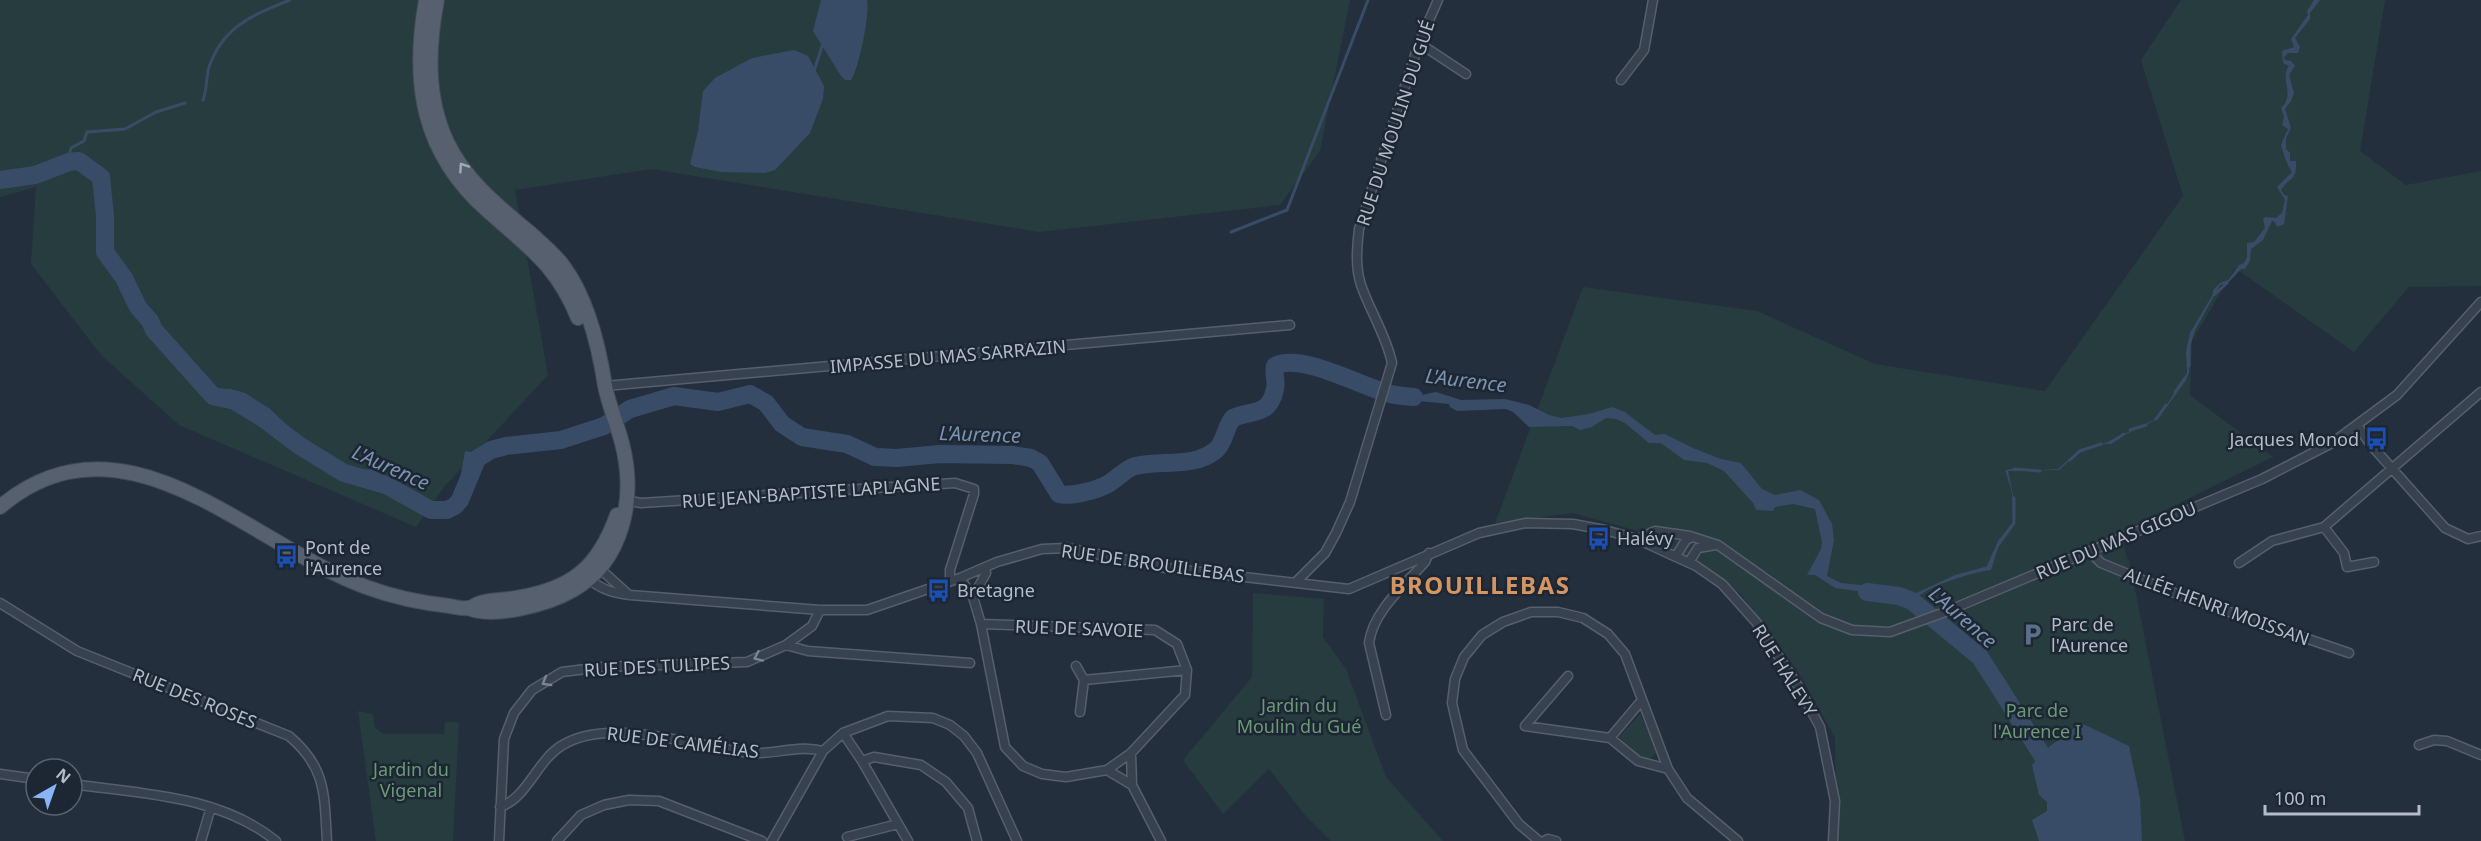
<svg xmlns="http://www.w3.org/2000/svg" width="2481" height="841" viewBox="0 0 2481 841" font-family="'Noto Sans',sans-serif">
  <rect width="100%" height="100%" fill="#242f3e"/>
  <!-- green -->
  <path fill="#263c3f" d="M0,0H1350L1320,151L1280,205L1039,232L651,169L515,190L548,375L444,487L416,527L179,425L101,355L31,264L36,187L0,197Z
    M2181,0H2385L2360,151L2406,185L2481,171V286L2409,287L2354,352L2235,268L2192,341L2190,395L2273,457L2121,532L2127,559H2129L2185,841H1837L1835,738L1798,671L1740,593L1649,534L1573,513L1495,523L1583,287L1757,311L1875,364L2045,391L2183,196L2141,60Z
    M1253,593L1324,599L1323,637L1346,669L1386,777L1443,841H1331L1304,814L1269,769L1223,814L1183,760L1252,677Z
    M358,711L373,714L375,728L384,734H444L445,722H459L453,841H376Z
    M1640,714L1654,743L1656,753L1651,758H1642L1619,737Z"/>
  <!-- water -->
  <path fill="#394c67" d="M821,0H867C870,13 859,69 851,80H845L841,76L813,31Z
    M2314,0H2320L2310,13V19L2295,38L2300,47L2298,53H2288L2284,57L2285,60L2291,61L2295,66L2289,75L2294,93L2291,101L2285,109L2291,128L2286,138V149L2290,153V161H2296C2297,182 2289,177 2281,190L2284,195L2288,196L2284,224L2277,227L2275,222L2272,221L2263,240L2251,249L2250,261L2245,269H2241L2228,283L2220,285L2189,341V372L2186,380L2158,419L2118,438L2112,443L2092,446L2080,451L2059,470L2008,471L2015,504L2014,523L2012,528L2001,539L1991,570C1974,572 1925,586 1917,599L1929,609L1926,612L1907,598L1835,588L1815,575H1807L1821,549L1822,542L1815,509L1793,504L1775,507L1773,511L1756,510L1753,503L1724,471L1707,463L1684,460L1661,443H1649L1625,423L1616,419L1606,418L1592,427L1580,430L1572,426L1529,427L1513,412L1506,409L1457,411L1450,407L1449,404L1389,398L1391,390L1422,395L1436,392L1461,400L1505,399L1529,405L1549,415L1561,418L1589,414L1612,407L1625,412L1655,435L1665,434L1693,448L1721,459L1741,463L1762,489L1775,495L1800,490L1819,500L1832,524L1834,540L1827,576L1841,583L1871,586L1912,595L1955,575L1988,566L1998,541L2013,522L2012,492L2005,470L2018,468L2028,471L2058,469L2080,449L2105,443L2154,420L2161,414L2187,373L2186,352L2190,333L2213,294V290L2220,283L2228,280L2239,265L2244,263L2247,257V243L2254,242L2265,228L2263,219L2265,217L2276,218L2282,213L2285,200L2277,187L2292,172C2287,165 2283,153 2281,145L2288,129L2282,125L2284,117L2281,108C2296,94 2279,79 2289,66L2283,63L2282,51L2294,47L2291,39L2308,15L2307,11Z
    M794,50L808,56L824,86L823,99L810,133L775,170L765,173L721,172L695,167L690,164L698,131L703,91L715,78L752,58Z
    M78,152L108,176L109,222L113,255L129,276L139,302L151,314L156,326L211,388L231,389L245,393L269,408L305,442L351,468L374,470L433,506L443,505L457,496L465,451L471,452L481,446L564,433L604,420L605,425L561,440L506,446L482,454L477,459L467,481L460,500L447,510H431L386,485L344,473L300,446L264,419L235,401L213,396L162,341L150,321L138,307L124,279L105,252V215L101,177L79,162H70L35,175L0,180V174L25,172L40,166L41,168L71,153Z
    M1276,358L1324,365L1377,383L1375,388C1354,379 1296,355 1275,366C1273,374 1277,381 1275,389C1269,417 1253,408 1233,418L1217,449L1200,459L1134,466L1104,486L1072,495L1059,494L1040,463L1031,458L1013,455L940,454L897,458L875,457L847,444L802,437L782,424L766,403L750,394L718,402L674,396L630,409L622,416L619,409L657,395L678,393L723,397L741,391H761L784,421L802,434L844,440L873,453L887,455L940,449L1021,450L1039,456L1056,477L1063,491L1066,492L1104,484L1122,467L1132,462L1199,457C1220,445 1216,432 1230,416C1253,402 1261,420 1273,387C1269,376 1266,366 1276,358Z
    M2081,723L2129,746L2140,798L2142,841H2039L2032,820L2047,811V802L2039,795L2032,765L2049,747Z"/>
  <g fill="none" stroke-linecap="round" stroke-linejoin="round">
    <!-- stream -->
    <path stroke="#394c67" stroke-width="3" d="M814,71L823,43
      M203,100C207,91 206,78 209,67C223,26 253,15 290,0
      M70,152L71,148L84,141L87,132L125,129L156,112L185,103
      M1231,232L1287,210L1368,0
      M2214,295L2227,283
      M2189,366V345L2193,331
      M2175,392L2185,378
      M2156,419L2166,405
      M2130,430L2146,425
      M2110,443L2124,434
      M2070,460L2080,451L2101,444
      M2014,469L2040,471
      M1998,545L2014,523V498
      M1988,567L1995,551"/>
    <!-- river -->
    <path stroke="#394c67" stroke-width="18" d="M0,180L35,175L69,162L79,161L101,177L105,216V252L124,278L138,307L150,321L154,330L213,396L235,401L264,419L300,446L344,473L386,485L431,510H447L455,506L460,500L477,459L491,450L506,446L561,440L604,426L630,409L674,396L718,402L750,394L766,403L782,424L802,437L847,444L875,457L897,458L940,454L1013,455L1031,458L1040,463L1059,494C1070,497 1098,490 1108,484C1117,479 1125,469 1135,466C1161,459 1193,469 1216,450C1225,442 1225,427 1233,418C1253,409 1269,417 1275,389C1277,381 1273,374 1275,366C1302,352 1363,388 1391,394C1398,396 1406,396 1414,397
      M1867,592L1899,596L1912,601L1980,657L2054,774"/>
    <defs>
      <path id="street" d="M1419,43L1466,74
        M1621,80L1644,50L1653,0
        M605,386L1290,325
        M2357,425L2371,445L2445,528L2468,539L2481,536
        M625,500L641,503L955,483L974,489V494L950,570V580
        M2324,527L2344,553L2347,567L2374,562
        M1637,539L1655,531L1690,536L1718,545L1821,618L1852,630L1890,632L1945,612L2262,479L2332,443L2397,395L2481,302
        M2089,551L2101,563L2177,594L2349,653
        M1676,556L1686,540L1692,537
        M1689,562L1698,548L1716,545
        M2239,563L2272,541L2324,527L2481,392
        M597,566L629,595
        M587,578C601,589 612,593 630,595L820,610H867L960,578L997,562L1042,549L1067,548L1166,568L1349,589L1479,533L1526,523L1573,524L1605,530L1637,539L1696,566L1722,584L1756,622L1798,686L1820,727L1835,801L1833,841
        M960,578L973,597L986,573L985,568
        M1297,581L1325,553L1336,533L1350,502L1392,363C1386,335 1370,311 1361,285C1355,267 1357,247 1359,229L1419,43L1438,0
        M973,597L981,624L1005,747L1023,766L1042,774L1066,777L1107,770L1132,785L1161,841
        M0,603L77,651L289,736C327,768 324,795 327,841
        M981,624L1155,630L1177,644L1187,670L1185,695L1131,753L1107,770
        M786,645L808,651L970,663
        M1076,666L1084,680
        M1568,676L1525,726L1610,738
        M1642,700L1610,738L1638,761L1668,769
        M1080,712L1084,680L1187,670
        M1386,715L1369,643C1373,611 1405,585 1425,562L1429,553
        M843,733L862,761L908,841
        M2419,745L2434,740L2447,741L2481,755
        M1131,753L1132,785
        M862,761L874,757L921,765L946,782L968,808L977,841
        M0,774L36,779
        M72,784C142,794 219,795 276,841
        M500,807C527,798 537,761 561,746C609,715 696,747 750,753C775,755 799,744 823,751
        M847,837L898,824
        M201,841L211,807
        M499,841L504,739L514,713L532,690L562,672L602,667L747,662L786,645L812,626L820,610
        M557,841L581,815L604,805L629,800L659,801L762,841
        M772,841L823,751L843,733L888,716L933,718L950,725L964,736L977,753L1017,841
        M1539,841L1519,824L1463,750L1452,703L1455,679L1464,657L1482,635L1503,622L1531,612H1558L1583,618L1608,634L1625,654L1668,769L1687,798L1738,841
        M1544,841L1548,839L1556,841"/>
      <path id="primary" d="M426,0C411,83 422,153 488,211C528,247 557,265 578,318
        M437,0C428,48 426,97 447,142C465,180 498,206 529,232C541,243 555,254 564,267C588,300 599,347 605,386C609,406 617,424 622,443C636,497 624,561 573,590C549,604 494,619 468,608
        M0,507C124,402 249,544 366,587C393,597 421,603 450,606C455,607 462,609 468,608C472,608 476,604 480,603C491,600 504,600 516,598C572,589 598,568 617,515"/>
    </defs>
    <!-- street casing -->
    <use href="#street" stroke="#565f6c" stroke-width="11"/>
    <!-- primary casing -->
    <use href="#primary" stroke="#414a57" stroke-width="16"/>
    <!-- street -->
    <use href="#street" stroke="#38414e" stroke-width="8"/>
    <!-- primary -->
    <use href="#primary" stroke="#56606e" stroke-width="14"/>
  </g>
  <!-- one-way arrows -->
  <defs><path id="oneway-chevron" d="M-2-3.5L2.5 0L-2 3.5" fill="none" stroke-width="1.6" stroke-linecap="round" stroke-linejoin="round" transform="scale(1.5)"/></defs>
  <use stroke="#a1aab7" href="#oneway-chevron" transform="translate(463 167) rotate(-124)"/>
  <g stroke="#7c8592">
    <use href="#oneway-chevron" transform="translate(758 657) rotate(156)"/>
    <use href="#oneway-chevron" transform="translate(546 682) rotate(150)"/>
  </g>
  <!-- icons -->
  <defs>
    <symbol id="bus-bare" viewBox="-9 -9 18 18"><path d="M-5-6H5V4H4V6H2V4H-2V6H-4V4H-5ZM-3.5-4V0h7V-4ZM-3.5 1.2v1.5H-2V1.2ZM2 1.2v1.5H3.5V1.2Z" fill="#1a4fb4" stroke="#1d2633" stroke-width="2.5" paint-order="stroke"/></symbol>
    <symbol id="parking-bare" viewBox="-9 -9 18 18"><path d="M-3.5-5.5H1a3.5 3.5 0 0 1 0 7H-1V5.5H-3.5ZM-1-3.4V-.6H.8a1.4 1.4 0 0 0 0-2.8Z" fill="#5c6f8a" stroke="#1d2633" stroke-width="2.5" paint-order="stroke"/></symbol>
  </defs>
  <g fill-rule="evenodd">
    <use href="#bus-bare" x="2360" y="422" width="33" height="33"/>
    <use href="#bus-bare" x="1582" y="522" width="33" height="33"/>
    <use href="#bus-bare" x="270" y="540" width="33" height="33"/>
    <use href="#bus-bare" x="922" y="574" width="33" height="33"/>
    <use href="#parking-bare" x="2016" y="618" width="33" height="33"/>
  </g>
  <g text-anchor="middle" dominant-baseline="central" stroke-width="5" stroke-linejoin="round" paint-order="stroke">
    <!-- street labels -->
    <g font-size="18" fill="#b4bcc9" stroke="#1d2633">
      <text transform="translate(1395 123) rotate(-72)">RUE DU MOULIN DU GUÉ</text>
      <text transform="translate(948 356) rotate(-5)">IMPASSE DU MAS SARRAZIN</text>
      <text transform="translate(811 492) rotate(-4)">RUE JEAN-BAPTISTE LAPLAGNE</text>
      <text transform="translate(2116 540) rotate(-23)">RUE DU MAS GIGOU</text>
      <text transform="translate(1153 563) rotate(8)">RUE DE BROUILLEBAS</text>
      <text transform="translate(2217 606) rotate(20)">ALLÉE HENRI MOISSAN</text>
      <text transform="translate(1079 628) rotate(2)">RUE DE SAVOIE</text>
      <text transform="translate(657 666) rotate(-3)">RUE DES TULIPES</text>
      <text transform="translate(1785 670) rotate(58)">RUE HALEVY</text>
      <text transform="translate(195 698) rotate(22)">RUE DES ROSES</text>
      <text transform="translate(683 742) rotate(7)">RUE DE CAMÉLIAS</text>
    </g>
    <!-- poi labels -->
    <g font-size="18" fill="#b4bcc9" stroke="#1d2633" text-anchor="start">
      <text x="2359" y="439" text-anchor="end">Jacques Monod</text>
      <text x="1617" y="538">Halévy</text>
      <text x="305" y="547">Pont de<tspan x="305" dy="21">l'Aurence</tspan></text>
      <text x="957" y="590">Bretagne</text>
      <text x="2051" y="624">Parc de<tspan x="2051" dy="21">l'Aurence</tspan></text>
    </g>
    <!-- park labels -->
    <g font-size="18" fill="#6b9a76" stroke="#1d2633">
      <text x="1299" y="705">Jardin du<tspan x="1299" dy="21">Moulin du Gué</tspan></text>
      <text x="2037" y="710">Parc de<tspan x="2037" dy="21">l'Aurence I</tspan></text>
      <text x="411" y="769">Jardin du<tspan x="411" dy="21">Vigenal</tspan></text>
    </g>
    <!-- water labels -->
    <g font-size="20" font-style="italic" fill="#7c92b1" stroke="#1d2633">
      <text transform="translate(1466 380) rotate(7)">L'Aurence</text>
      <text transform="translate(980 434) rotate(2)">L'Aurence</text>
      <text transform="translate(391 467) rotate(24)">L'Aurence</text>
      <text transform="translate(1963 617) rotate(41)">L'Aurence</text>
    </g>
    <!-- district labels -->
    <g font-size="24" font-weight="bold" letter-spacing="1.5" fill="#d59563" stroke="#1d2633">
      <text x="1480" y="584">BROUILLEBAS</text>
    </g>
  </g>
  <!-- north arrow -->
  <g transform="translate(54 787) rotate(40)"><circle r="28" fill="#1d2633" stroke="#59626f" stroke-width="1.5"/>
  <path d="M0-4.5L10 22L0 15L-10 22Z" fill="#8ab4f8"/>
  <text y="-9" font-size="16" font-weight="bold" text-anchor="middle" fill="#b4bcc9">N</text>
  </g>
  <!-- scale -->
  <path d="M2265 805v9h154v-9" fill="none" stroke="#b4bcc9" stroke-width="3"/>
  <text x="2274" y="805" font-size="18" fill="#b4bcc9" stroke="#1d2633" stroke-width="4.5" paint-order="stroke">100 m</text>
</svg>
